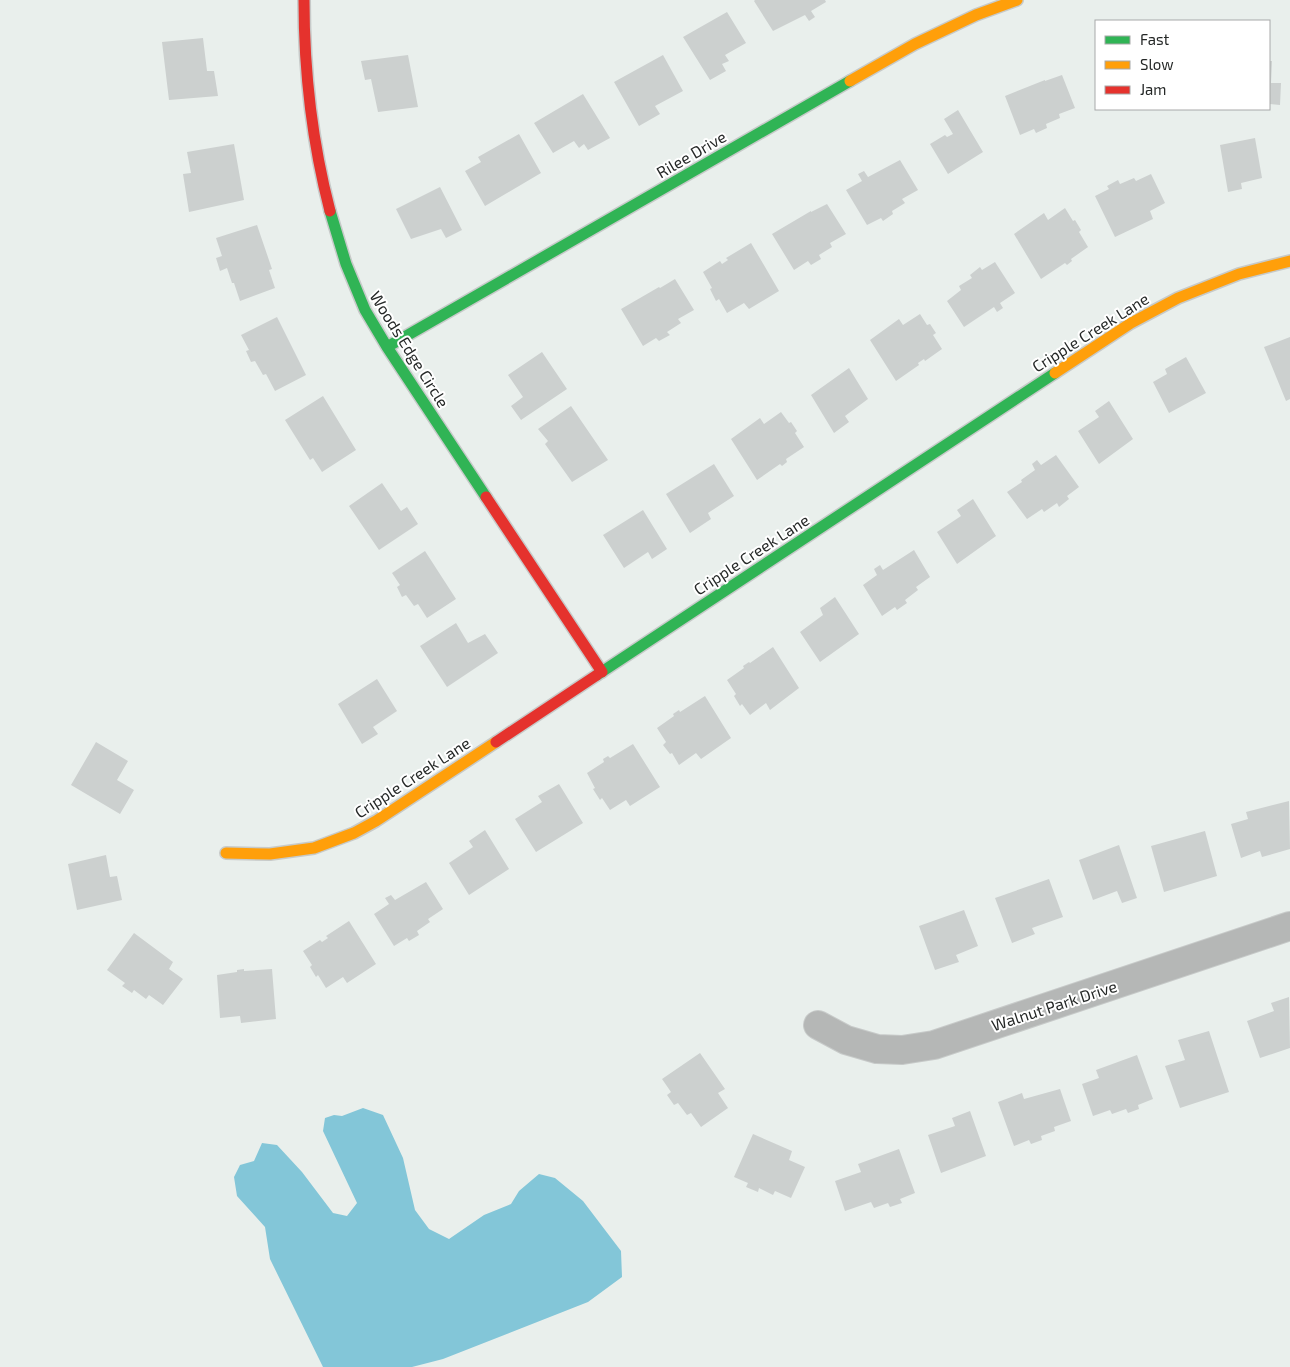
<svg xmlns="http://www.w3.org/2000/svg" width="1290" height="1367" viewBox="0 0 1290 1367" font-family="'Exo 2',sans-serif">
  <rect width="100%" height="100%" fill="#e9efec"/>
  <!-- water -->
  <path fill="#83c6d8" d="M363,1108L383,1115L403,1158L415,1210L429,1229L449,1239L484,1215L511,1204L519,1191L539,1174L555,1178L583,1201L621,1251L622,1277L588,1302L443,1359L412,1367H323L270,1259L265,1227L237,1196L234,1177L240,1165L254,1161L262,1143L277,1145L302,1172L333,1213L347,1216L357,1203L323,1131L325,1118L334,1115L342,1116Z"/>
  <!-- building -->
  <path fill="#ccd0cf" d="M755,0H825L826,2L811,11L815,17L809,21L805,15L773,31L754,1Z
    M727,12L746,43L725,55L729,61L722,64L726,71L710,80L683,37Z
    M203,38L207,71H214L218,96L169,100L162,42Z
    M408,55L418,107L378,112L371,79L365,80L361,61Z
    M663,55L683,91L655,106L660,114L639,126L614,82Z
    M1269,61H1272L1271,83H1281L1280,105L1269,104Z
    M1062,75L1075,108L1059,114L1060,118L1046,124L1047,128L1036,133L1034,129L1020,135L1005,96L1045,80V81Z
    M583,94L610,138L588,150L584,144L579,148L574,141L553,153L534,123Z
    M958,110L983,152L948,174L930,144L945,135L947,137L953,134L944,119Z
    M519,134L541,173L485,206L465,171L481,162L478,157Z
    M1255,138L1262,178L1241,183L1242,189L1228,192L1220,145Z
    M234,144L244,200L189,212L183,174L191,173L187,152Z
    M900,160L918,190L902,199L905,203L892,211L893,214L883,221L881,218L867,225L846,190L862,181L858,174L864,171L868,177Z
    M1151,174L1165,203L1150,211L1153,219L1115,237L1095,196L1109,189L1107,186L1118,180L1120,184L1134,178L1136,181Z
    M440,187L462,230L446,238L441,229L411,239L396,209Z
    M827,204L846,234L830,243L832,247L819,255L821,259L811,265L808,261L794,270L772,234L811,211V212Z
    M1065,208L1073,221L1075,220L1081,230L1079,232L1088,247L1071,259L1072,261L1067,265L1065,263L1041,279L1014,234L1044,213L1048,220Z
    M257,225L272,269L269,270L275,288L240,301L234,283H232L227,268L220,271L216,258L222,256L216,238Z
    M751,243L779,291L749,309L744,303L727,313L719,299L716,301L710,289L712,288L703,272L720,261L722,264L728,260L726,258Z
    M995,262L1015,293L1000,303L1003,308L997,312L994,307L964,327L947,301L961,290L959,286L972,278L970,275L980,267L982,270Z
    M675,279L694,310L678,319L681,323L667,332L670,335L659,341L656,338L643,346L621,309L659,287L660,288Z
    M920,314L927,325L930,324L936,333L933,335L942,349L925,361L924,359L918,363L919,365L896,381L870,340L899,319L903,325Z
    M277,317L306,375L275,391L266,374L263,375L255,361L251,362L246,351L249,350L241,335Z
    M1290,337V399L1286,401L1264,347Z
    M542,352L567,389L521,420L511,406L523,397L508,375Z
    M1186,357L1206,393L1169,413L1153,382L1167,374L1165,369Z
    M849,368L868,399L845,416L849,422L834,433L811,395Z
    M323,396L356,450L322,472L313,458L310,460L285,420Z
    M1109,401L1133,439L1099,464L1078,431L1099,417L1095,411Z
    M571,406L608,460L572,482L545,444L548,441L538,429Z
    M781,412L789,423L791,422L797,431L795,433L804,447L786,459L787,462L782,466L780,464L757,480L731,439L760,418L764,424Z
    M1056,455L1079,487L1067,496L1069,499L1059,507L1057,503L1044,512L1042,509L1027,519L1007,492L1022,482L1021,480L1035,470L1032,464L1037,460L1041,465Z
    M714,464L734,496L708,513L711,519L690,533L666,494Z
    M382,483L401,511L407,507L418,524L379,550L349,506Z
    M973,499L996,536L957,564L937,532L961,516L957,510Z
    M643,510L667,549L652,559L648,552L624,568L603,535Z
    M914,550L930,577L916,587L918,590L905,600L907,603L897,610L895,607L882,616L863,585L877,575L874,569L880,565L883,570Z
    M425,551L456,599L427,618L418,604L414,606L406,595L402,597L397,587L400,585L392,573Z
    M835,597L859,634L820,662L800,632L823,615L820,608Z
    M456,623L468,643L485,634L498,653L447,687L420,646Z
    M773,647L799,688L770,710L766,703L750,715L742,704L740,706L734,696L736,694L727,680L744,668L743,666L749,662L750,663Z
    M377,679L397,711L373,727L378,734L362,744L338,704Z
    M705,696L731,738L701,759L696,753L679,765L672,753L670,754L663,745L666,742L657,728L674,716L673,714L679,710L680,712Z
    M96,742L128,761L117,780L134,790L120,814L71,785Z
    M633,744L660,787L630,806L626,800L610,810L602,798L600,800L593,789L595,788L587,773L604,762L603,759L608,756L610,758Z
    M559,784L583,823L536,852L515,819L542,802L538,796Z
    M1289,801L1290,849L1262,857L1260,851L1241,858L1231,824L1248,819L1246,812Z
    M485,830L509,869L469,895L449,863L473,847L469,841Z
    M1205,831L1217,876L1164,892L1151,846Z
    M1119,845L1137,898L1122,903L1117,891L1093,900L1079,860Z
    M106,855L110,877L117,876L122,900L77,910L68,864Z
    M1049,879L1063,917L1032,928L1035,934L1012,943L995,898Z
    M426,882L443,909L428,919L430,922L417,931L419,935L409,941L407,938L394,946L374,914L389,904L385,898L391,895L395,900Z
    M964,910L978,946L956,955L959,962L935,970L919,926Z
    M349,921L376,964L347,983L343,977L326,988L318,975L316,977L310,967L312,965L303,951L320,940L322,942L328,938L326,936Z
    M134,933L173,962L169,969L183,979L163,1005L149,995L146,999L134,990L132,993L122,986L125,983L107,970Z
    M244,969V971L272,969L276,1019L241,1023L240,1016L220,1018L217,975L237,972V970Z
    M1289,997L1290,1048L1260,1058L1247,1021L1274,1011L1271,1003Z
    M1209,1031L1229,1092L1180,1108L1165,1066L1185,1060L1178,1040Z
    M700,1053L725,1089L718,1093L728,1108L701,1127L691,1113L687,1115L678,1103L674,1105L667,1095L671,1092L662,1079Z
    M1137,1055L1153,1099L1138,1105L1139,1109L1128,1113L1126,1109L1112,1114L1110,1110L1093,1116L1082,1084L1099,1078L1096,1070Z
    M1060,1089L1071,1121L1054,1127L1055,1131L1041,1136L1042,1140L1031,1144L1029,1140L1014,1146L998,1102L1022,1093L1024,1099Z
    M970,1111L986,1156L941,1173L928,1135L955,1126L952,1118Z
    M753,1134L792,1151L789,1160L805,1167L791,1198L775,1191L773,1195L759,1188L758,1192L746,1187L748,1183L734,1177Z
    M899,1149L915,1193L900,1199L902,1203L890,1207L888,1203L874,1208L871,1202L845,1211L835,1181L861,1172L858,1164Z"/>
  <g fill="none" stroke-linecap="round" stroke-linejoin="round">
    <defs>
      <path id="street" d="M818,1025L846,1040L877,1049L902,1050L934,1045L1290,926"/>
      <path id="fast" d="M330,211L346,264L365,310L387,347L486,497
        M387,347L850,81
        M597,675L1055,373"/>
      <path id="slow" d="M850,81L915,44L976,15L1017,0
        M1055,373L1131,323L1178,298L1239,274L1290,261
        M226,853L270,854L314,848L354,833L376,821L496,742"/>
      <path id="jam" d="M304,0C304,72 312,142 330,211
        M486,497L602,672
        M496,742L597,675"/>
    </defs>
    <!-- street casing -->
    <use href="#street" stroke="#c7cac9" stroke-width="30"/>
    <!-- fast casing -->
    <use href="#fast" stroke="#c7cac9" stroke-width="14"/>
    <!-- slow casing -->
    <use href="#slow" stroke="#c7cac9" stroke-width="14"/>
    <!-- jam casing -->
    <use href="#jam" stroke="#c7cac9" stroke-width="14"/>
    <!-- street -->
    <use href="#street" stroke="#b5b7b6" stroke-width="28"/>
    <!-- fast -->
    <use href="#fast" stroke="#30b455" stroke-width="11"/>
    <!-- slow -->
    <use href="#slow" stroke="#ff9f0a" stroke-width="11"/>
    <!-- jam -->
    <use href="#jam" stroke="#e5322d" stroke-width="11"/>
  </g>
  <g text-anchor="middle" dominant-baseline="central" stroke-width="4" stroke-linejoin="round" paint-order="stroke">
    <!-- street labels -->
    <g font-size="16" fill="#252827" stroke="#fff">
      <text transform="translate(691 154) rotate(-30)">Rilee Drive</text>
      <text transform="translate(1090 332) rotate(-32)">Cripple Creek Lane</text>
      <text transform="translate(410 349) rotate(58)">Woods Edge Circle</text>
      <text transform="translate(751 554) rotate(-33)">Cripple Creek Lane</text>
      <text transform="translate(412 777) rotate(-33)">Cripple Creek Lane</text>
      <text transform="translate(1054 1005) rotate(-18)">Walnut Park Drive</text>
    </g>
  </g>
  <!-- legend -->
  <rect x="1095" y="20" width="175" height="90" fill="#ffffff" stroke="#a8a9a9"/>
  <rect x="1105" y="36" width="25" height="8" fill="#30b455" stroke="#a8a9a9"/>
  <text x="1140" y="45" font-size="15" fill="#252827">Fast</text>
  <rect x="1105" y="61" width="25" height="8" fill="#ff9f0a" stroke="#a8a9a9"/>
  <text x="1140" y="70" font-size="15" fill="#252827">Slow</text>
  <rect x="1105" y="86" width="25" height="8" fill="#e5322d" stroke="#a8a9a9"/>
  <text x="1140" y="95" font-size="15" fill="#252827">Jam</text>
</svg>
